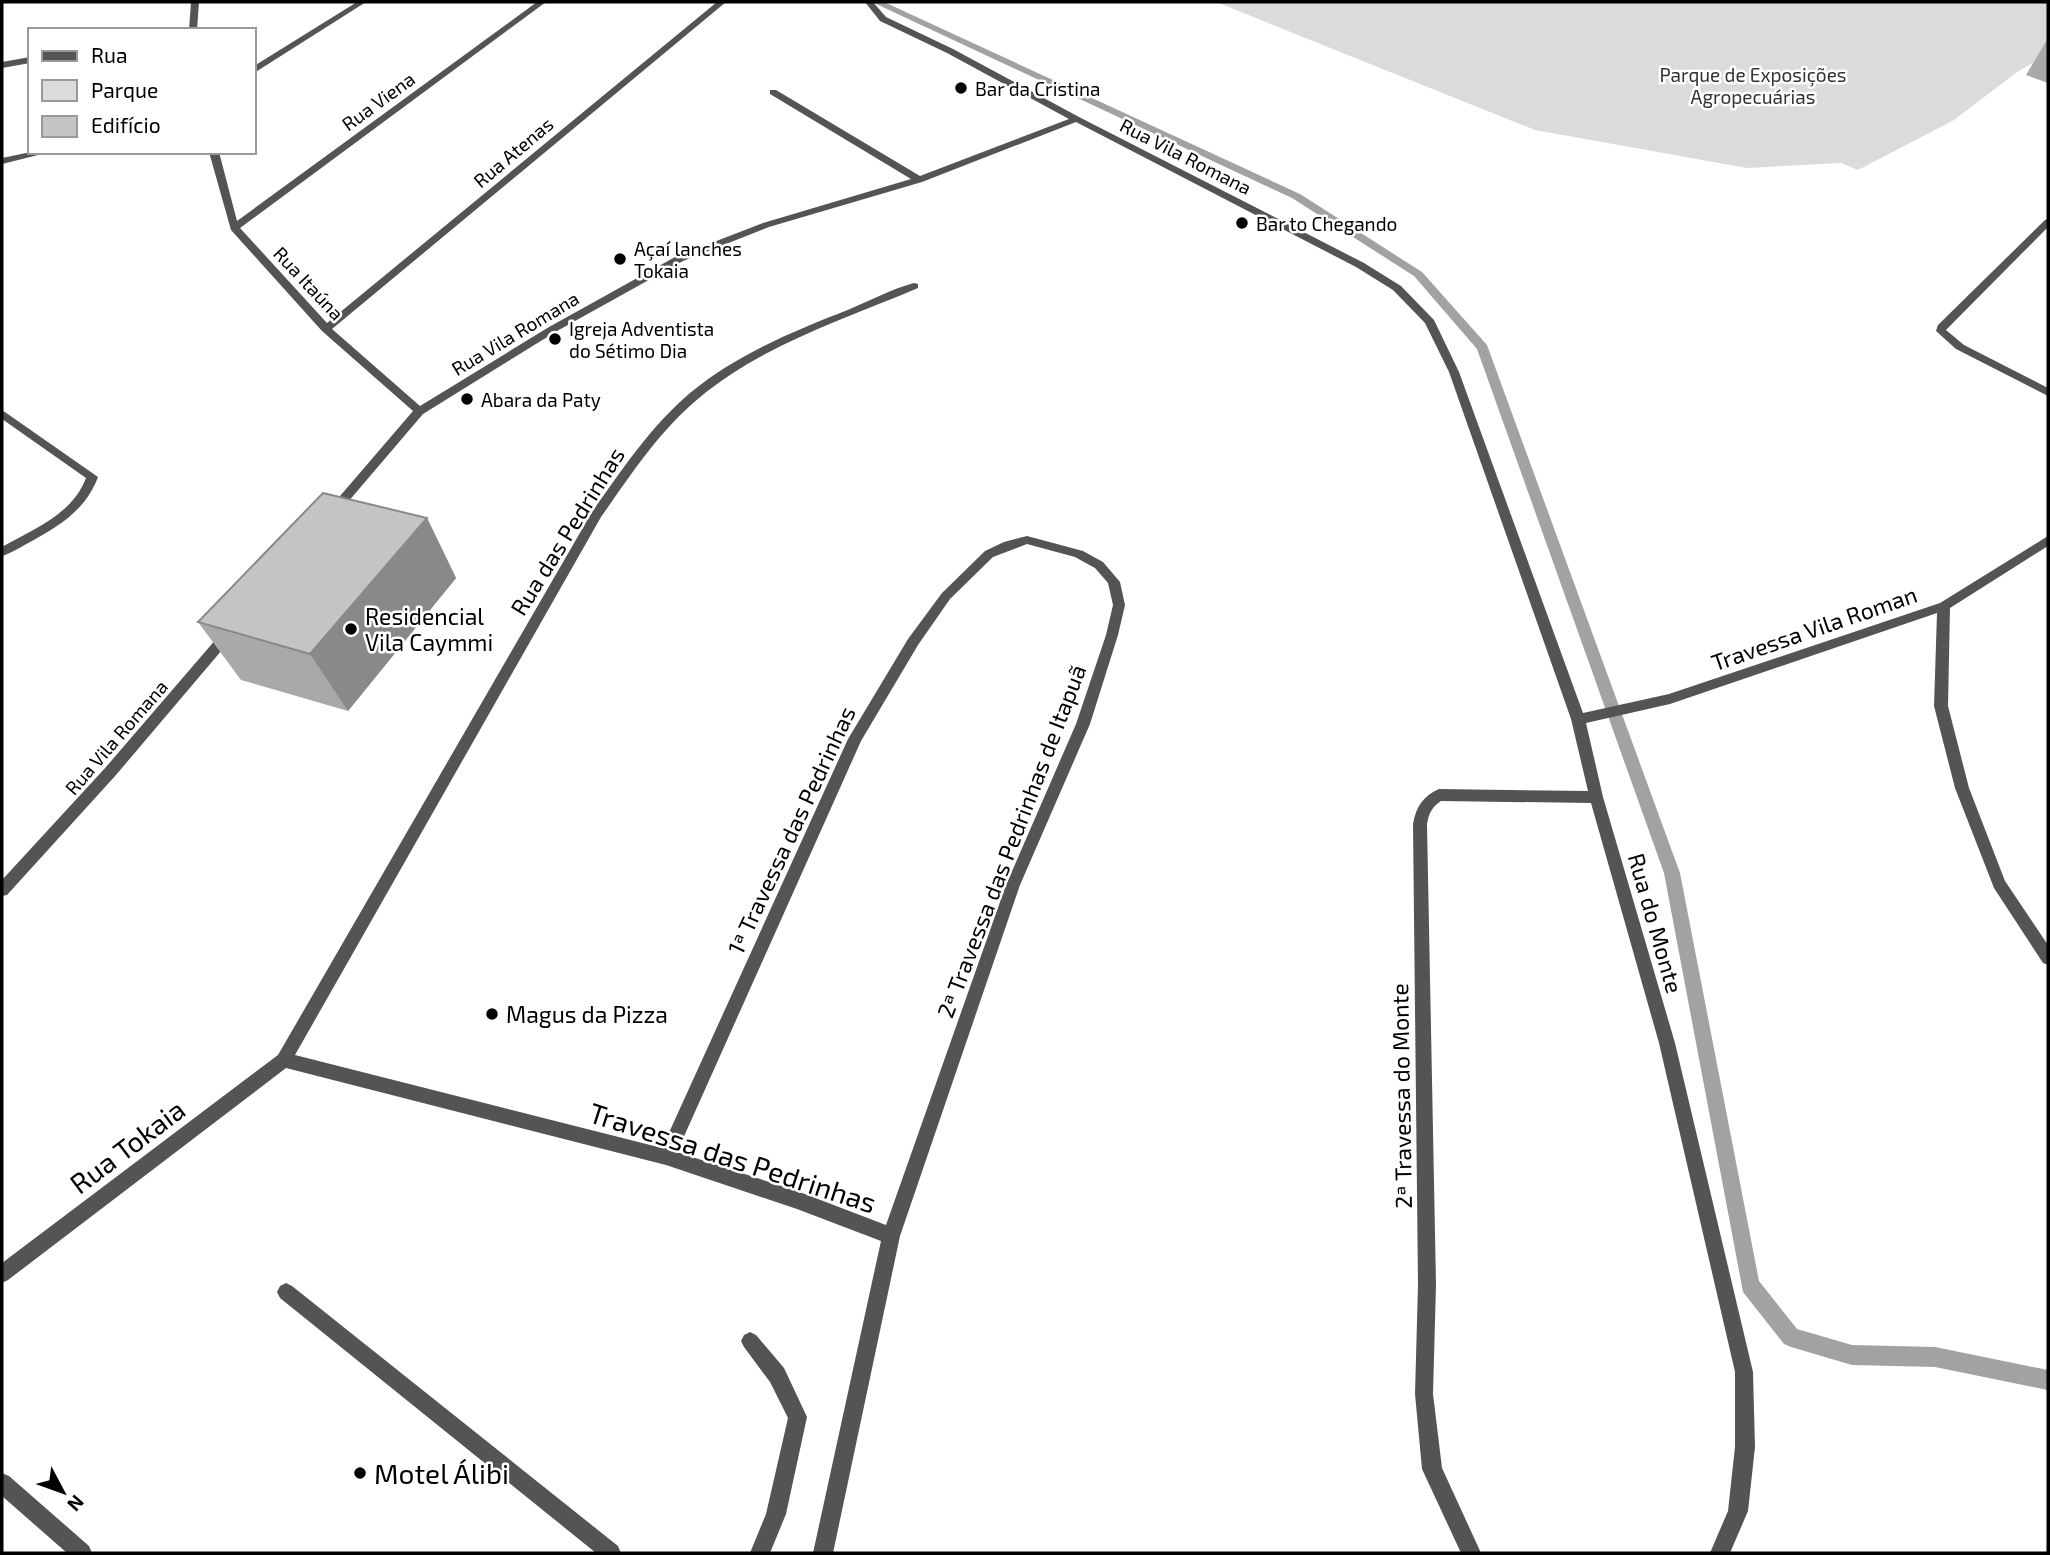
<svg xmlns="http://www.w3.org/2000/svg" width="2050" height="1555" viewBox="0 0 2050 1555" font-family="'Exo 2',sans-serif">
  <rect width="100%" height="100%" fill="#fff"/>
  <!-- green -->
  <path fill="#dbdbdb" d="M1216,2H2048V54L2017,72L1954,120L1858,170L1841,163L1747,168L1535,130Z"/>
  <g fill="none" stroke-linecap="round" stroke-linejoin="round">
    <!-- stream -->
    <path fill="#a2a2a2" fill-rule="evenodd" d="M872,2H884L1300,194L1422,272L1487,345L1680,873L1759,1281L1797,1329L1852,1345L1935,1347L2048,1370V1390L1935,1367L1852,1365L1791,1347L1784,1344L1743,1292L1664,873L1477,349L1414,276L1292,198Z"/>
    <!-- lane -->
    <path fill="#545454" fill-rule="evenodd" d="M286,1283L292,1286L618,1546L621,1553H596L280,1298L277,1292L280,1286Z
      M750,1332L756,1335L784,1368L807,1417L786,1514L770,1553H750L766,1514L788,1418L770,1382L744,1347L741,1341L744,1335Z
      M2,1473L9,1476L89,1546L92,1553H67L2,1496Z"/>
    <!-- street -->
    <path fill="#545454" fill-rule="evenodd" d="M191,2H199L197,30H189Z
      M357,2H366L254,73V66Z
      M537,2H546L240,228L327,323L717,2H726L332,329L420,406L549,327L675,257L763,223L911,179L770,94V90H776L920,176L1069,119L947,53L880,21L865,2H873L886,17L953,49L1079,117L1364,263L1401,286L1434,320L1459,372L1583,713L1669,694L1940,603L2048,536V546L1950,608L1948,706L1969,788L2005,881L2048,945V965L2043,963L1994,888L1955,788L1934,706L1937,613L1670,704L1586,723L1603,797L1675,1043L1753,1372L1755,1447L1748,1511L1730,1553H1710L1728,1511L1735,1447V1372L1659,1043L1591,803L1441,801C1432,807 1429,813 1427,824L1436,1285L1433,1394L1442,1468L1481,1553H1461L1422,1469L1415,1394L1418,1285L1413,824C1416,807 1423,796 1439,789L1588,791L1571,719L1449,372L1425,323L1393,290L1356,267L1076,122L922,182L769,227L683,261L557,331L423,414L336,516H328L326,513L328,510L413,411L322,331L231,230L209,152H219L237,221Z
      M30,57V63L2,68V62Z
      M31,152H50L2,164V158Z
      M2048,219V227L1946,330L1964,345L2048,388V396L1956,349L1936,331L1938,325L2045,220Z
      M914,283L918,284V288C843,320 762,345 699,398C659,431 630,476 601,517L295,1055L662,1148L848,739L908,639L942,593L985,551L1004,542L1027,536L1083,551L1103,562L1120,582L1125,605L1118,635L1090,724L1020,885L900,1236L833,1553H813L881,1241L797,1209L666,1165L286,1068L8,1280L2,1283V1263L278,1055L592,512C621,471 651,426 690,393C737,354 794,331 850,309C871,300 892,289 914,283ZM1027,544L1075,557L1095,568L1108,583L1113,605L1106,635L1076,724L1006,885L886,1225L797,1191L677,1152L861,741L918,645L950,599L993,557Z
      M2,410L98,477C86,509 61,525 32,541C22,546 12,553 2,556V547C33,529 72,515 86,478L2,419Z
      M228,629L234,634L233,637L116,775L7,895L2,896V880L106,767L223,631Z"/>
  </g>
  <!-- wall -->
  <path fill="#a9a9a9" d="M2048,38V83L2026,75Z
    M427,518L456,578L348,711L241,680L198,622Z"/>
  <!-- shaded-wall -->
  <path fill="#898989" d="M427,518L456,578L348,711L310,654Z"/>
  <!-- building -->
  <path fill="#c4c4c4" stroke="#898989" stroke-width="2" d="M323,493L427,518L310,654L198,622Z"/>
  <!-- markers -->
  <g fill="#000" stroke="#fff" stroke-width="2.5">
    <circle cx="961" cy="88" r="7"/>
    <circle cx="1242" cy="223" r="7"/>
    <circle cx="620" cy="259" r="7"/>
    <circle cx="555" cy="339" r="7"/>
    <circle cx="467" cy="399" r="7"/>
    <circle cx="351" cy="629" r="7"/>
    <circle cx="492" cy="1014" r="7"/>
    <circle cx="360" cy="1473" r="7"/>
  </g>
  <g text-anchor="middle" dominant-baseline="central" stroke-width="5" stroke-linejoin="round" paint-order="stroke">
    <!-- far-park labels -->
    <g font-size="19" fill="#323232" stroke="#fff">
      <text x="1753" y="74">Parque de Exposições<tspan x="1753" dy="22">Agropecuárias</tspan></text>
    </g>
    <!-- far-poi labels -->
    <g font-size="19" fill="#000" stroke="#fff" text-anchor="start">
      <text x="975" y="88">Bar da Cristina</text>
      <text x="1256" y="223">Bar to Chegando</text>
      <text x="634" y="248">Açaí lanches<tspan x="634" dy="22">Tokaia</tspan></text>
      <text x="569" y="328">Igreja Adventista<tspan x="569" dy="22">do Sétimo Dia</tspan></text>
      <text x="481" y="399">Abara da Paty</text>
    </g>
    <!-- far-street labels -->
    <g font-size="19" fill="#000" stroke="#fff">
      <text transform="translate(378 101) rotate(-36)">Rua Viena</text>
      <text transform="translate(513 152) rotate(-40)">Rua Atenas</text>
      <text transform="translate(1186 156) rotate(27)">Rua Vila Romana</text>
      <text transform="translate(309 283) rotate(47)">Rua Itaúna</text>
      <text transform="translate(515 333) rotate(-31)">Rua Vila Romana</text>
      <text transform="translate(116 737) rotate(-49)">Rua Vila Romana</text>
    </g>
    <!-- street labels -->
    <g font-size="23" fill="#000" stroke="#fff">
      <text transform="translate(567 531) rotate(-58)">Rua das Pedrinhas</text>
      <text transform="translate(1814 628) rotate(-19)">Travessa Vila Roman</text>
      <text transform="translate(791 830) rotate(-65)">1ª Travessa das Pedrinhas</text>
      <text transform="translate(1011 841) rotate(-69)">2ª Travessa das Pedrinhas de Itapuã</text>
      <text transform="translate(1656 923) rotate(74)">Rua do Monte</text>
      <text transform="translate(1401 1096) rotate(-91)">2ª Travessa do Monte</text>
    </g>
    <!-- poi labels -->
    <g font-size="23" fill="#000" stroke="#fff" text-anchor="start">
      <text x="365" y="616">Residencial<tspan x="365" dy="26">Vila Caymmi</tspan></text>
      <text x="506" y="1014">Magus da Pizza</text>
    </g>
    <!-- near-street labels -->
    <g font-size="28" fill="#000" stroke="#fff">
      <text transform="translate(127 1146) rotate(-37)">Rua Tokaia</text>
      <text transform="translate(733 1157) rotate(18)">Travessa das Pedrinhas</text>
    </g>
    <!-- near-poi labels -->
    <g font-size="28" fill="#000" stroke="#fff" text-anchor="start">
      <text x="374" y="1473">Motel Álibi</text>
    </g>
  </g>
  <!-- border -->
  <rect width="2050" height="1555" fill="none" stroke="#000000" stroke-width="7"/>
  <!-- legend -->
  <rect x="28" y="28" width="228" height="126" fill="#ffffff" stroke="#999999" stroke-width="2"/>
  <rect x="42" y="51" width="35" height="10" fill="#545454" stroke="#999999" stroke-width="2"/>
  <text x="91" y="63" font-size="21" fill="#000000">Rua</text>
  <rect x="42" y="80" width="35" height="21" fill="#dbdbdb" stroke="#999999" stroke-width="2"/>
  <text x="91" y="98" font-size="21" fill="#000000">Parque</text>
  <rect x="42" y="116" width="35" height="21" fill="#c4c4c4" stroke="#999999" stroke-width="2"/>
  <text x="91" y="133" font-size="21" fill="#000000">Edifício</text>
  <!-- north arrow -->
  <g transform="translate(63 1492) rotate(131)" stroke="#ffffff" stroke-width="5" paint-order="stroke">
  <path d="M0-5L12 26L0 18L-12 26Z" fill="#000000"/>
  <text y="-10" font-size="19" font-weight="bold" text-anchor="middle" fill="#000000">N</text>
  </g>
</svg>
